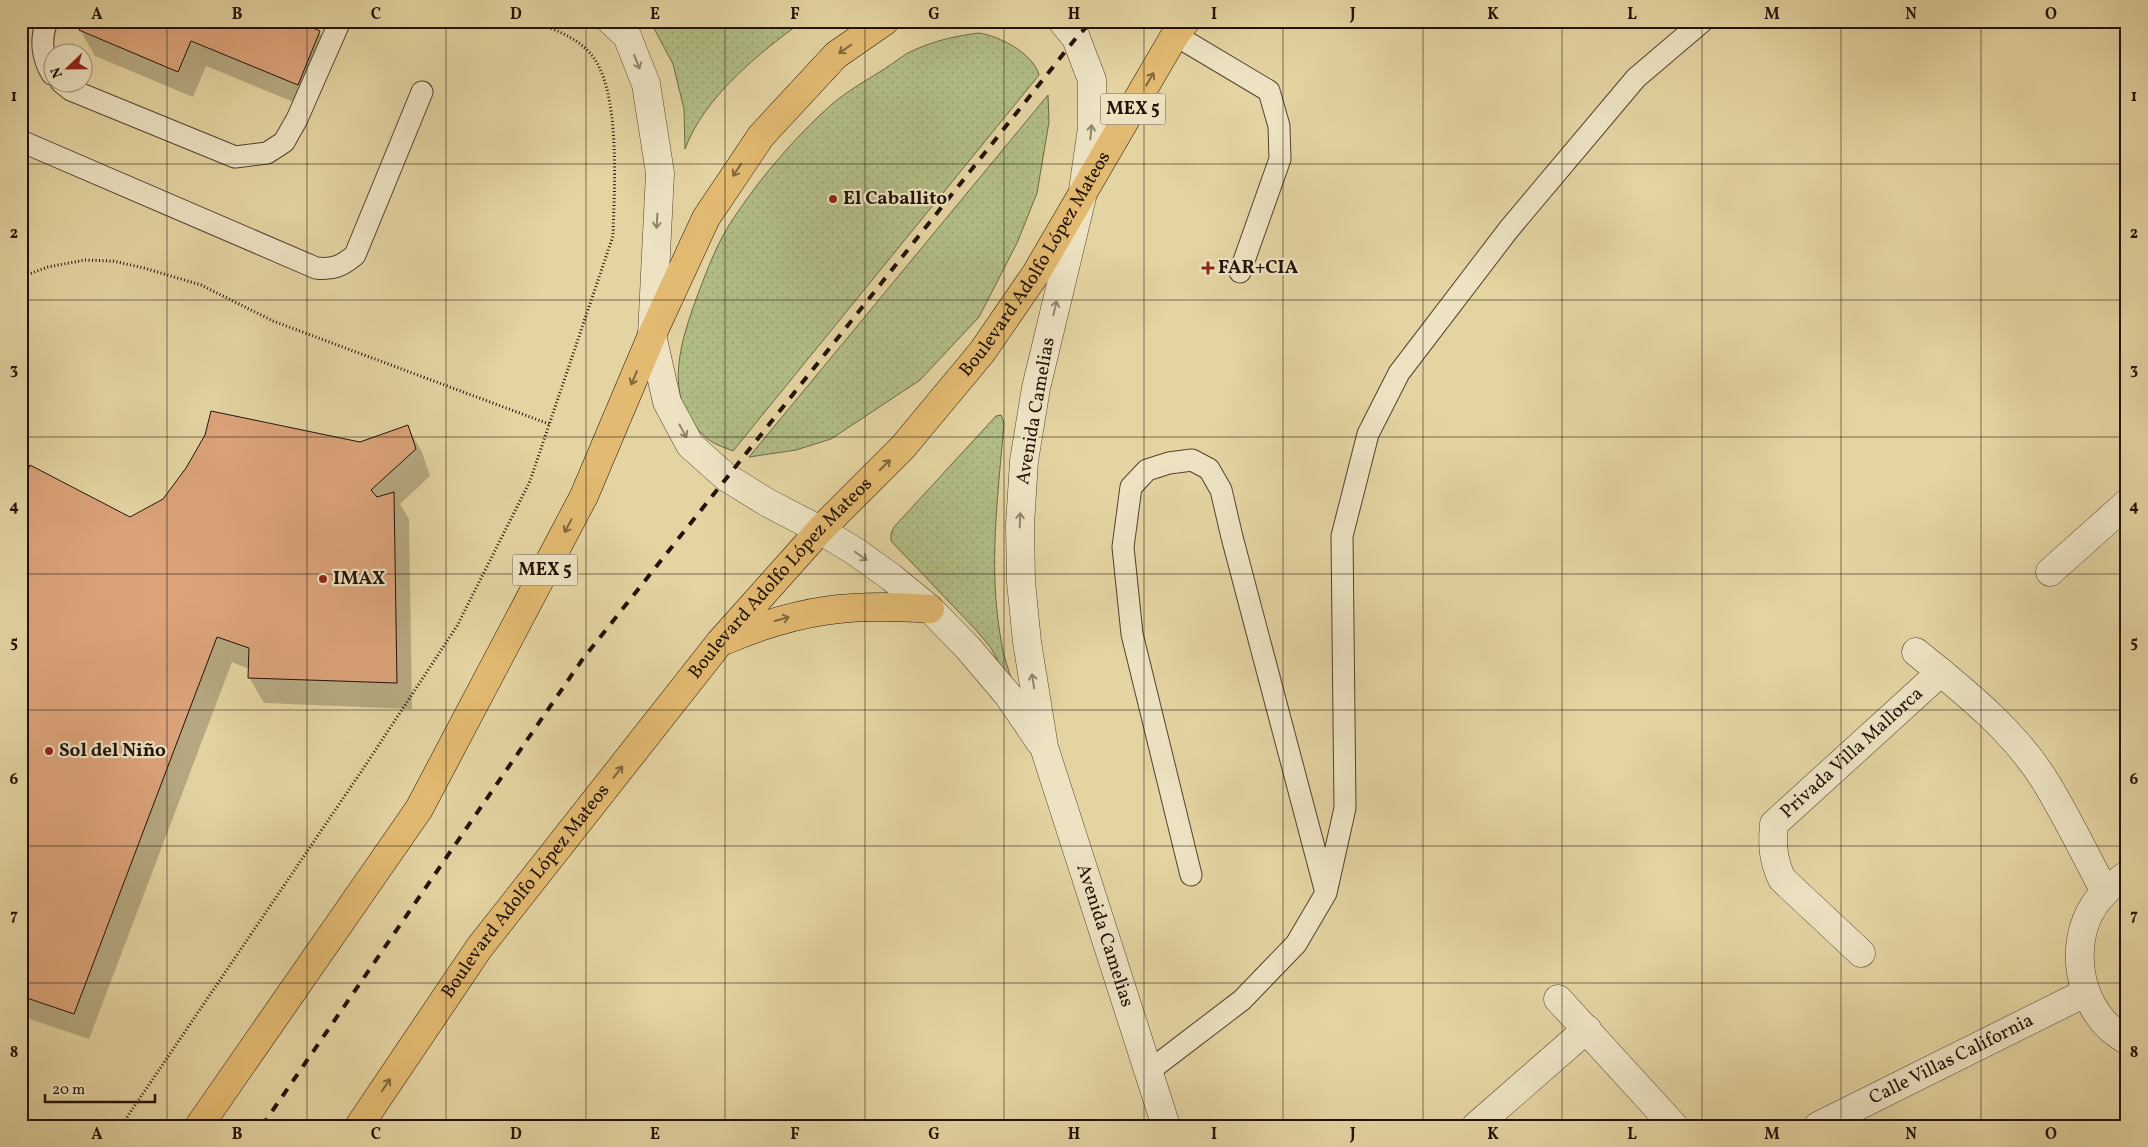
<svg xmlns="http://www.w3.org/2000/svg" width="2148" height="1147" viewBox="0 0 2148 1147" font-family="Vollkorn,serif">
  <defs>
    <pattern id="green-dots" width="8" height="8" patternUnits="userSpaceOnUse" patternTransform="scale(1.25)"><rect width="8" height="8" fill="#b2bd86"/><path d="M2 2h.1M6 6h.1" fill="none" stroke="#99a172" stroke-width="1.8" stroke-linecap="round"/></pattern>
  </defs>
  <rect width="100%" height="100%" fill="#e4d4a2"/>
  <filter id="stains"><feTurbulence type="fractalNoise" baseFrequency=".004" numOctaves="4"/><feColorMatrix values="0 0 0 0 .2 0 0 0 0 .09 0 0 0 0 .02 0 0 0 .5 -.17"/></filter>
  <radialGradient id="worn" r=".72"><stop offset=".6" stop-color="#630" stop-opacity="0"/><stop offset="1" stop-color="#630" stop-opacity=".3"/></radialGradient>
  <!-- green -->
  <path fill="url(#green-dots)" stroke="#6a6847" d="M650,21H803C759,53 704,97 685,149L684,109L673,64Z
    M979,33C999,36 1033,53 1039,75L733,451C726,448 716,445 709,440C660,402 680,343 698,294C708,268 718,240 735,216C762,176 795,137 831,105C846,92 862,83 878,73C888,67 897,60 906,54C929,42 954,36 979,33Z
    M1048,95L1049,122L1037,193L1017,243L979,317L920,380L831,439L796,450L749,457Z
    M1001,415L1004,423C998,495 988,568 1001,640C1004,661 1013,682 1020,702L991,648L976,630L891,541V534L894,527L996,416Z"/>
  <!-- shadow -->
  <path fill="#0003" d="M80,30L319,32L334,58L313,110L206,66L193,97L95,56Z
    M407,426L422,452L430,476L400,504L409,519L412,709L264,703L249,677V669L232,662L89,1039L21,1016V493L130,518Z"/>
  <!-- building -->
  <path fill="#dca37a" stroke="#221208" d="M82,21H297L320,31L298,85L191,41L178,72L79,30Z
    M211,411L360,442L408,425L416,449L371,490L377,497L394,492L397,683L248,678L249,648L217,637L74,1014L21,996V490L30,465L130,517L163,499L186,468L205,435Z"/>
  <g fill="none" stroke-linecap="round" stroke-linejoin="round">
    <defs>
      <path id="service" d="M47,21C40,39 42,58 52,74
        M1175,35L1269,91L1279,126L1280,159L1240,272
        M61,82L71,90L235,157L267,153L284,142L297,119L340,21
        M21,141L316,268C333,270 342,266 355,255L422,92
        M1191,875L1132,634L1123,547L1131,487L1147,470L1169,463L1192,460L1209,469L1221,490L1232,537L1325,889
        M1149,1071L1242,1000L1296,944L1326,893L1345,808L1342,536L1368,434L1399,373L1509,229L1636,78L1703,21"/>
      <g id="minor">
        <path d="M2050,572L2127,503"/>
        <path d="M1916,652C1964,691 2015,731 2047,784C2068,819 2086,856 2105,892"/>
        <path d="M2127,875C2120,880 2112,885 2106,891C2070,926 2073,985 2103,1021C2109,1029 2119,1035 2127,1041"/>
        <path id="s1" d="M1861,953L1782,879C1773,860 1772,845 1774,824L1941,672"/>
        <path d="M1558,999L1674,1126"/>
        <path d="M1476,1126L1587,1029"/>
        <path id="s2" d="M1818,1126L2085,993"/>
      </g>
      <g id="tertiary">
        <path d="M611,21L627,36L646,84L660,173L652,335L667,402L690,445L726,477L768,503L820,530L856,552L891,577L930,609L968,648L1008,695L1040,742"/>
        <path id="s3" d="M1062,21L1076,38L1092,80V128L1082,197L1036,388L1024,461L1020,525L1021,582L1027,642L1044,747L1166,1126"/>
      </g>
      <g id="primary">
        <path d="M726,640C799,609 852,603 930,609"/>
        <path d="M199,1126L419,809L584,496L652,335L706,218L761,136L836,55L885,21"/>
        <path id="s4" d="M359,1126L479,948L720,642L820,530L903,447L982,352L1035,275L1175,35L1186,21"/>
      </g>
    </defs>
    <!-- service casing -->
    <use href="#service" stroke="#52422e" stroke-width="23"/>
    <!-- minor casing -->
    <use href="#minor" stroke="#52422e" stroke-width="29"/>
    <!-- tertiary casing -->
    <use href="#tertiary" stroke="#52422e" stroke-width="29"/>
    <!-- primary casing -->
    <use href="#primary" stroke="#221208" stroke-width="29"/>
    <!-- path -->
    <path stroke="#221208" stroke-width="3" stroke-dasharray="1 2.5" stroke-linecap="butt" d="M21,277L48,267L85,260L113,261L144,268L201,285L273,321L549,424
      M121,1126L363,769L457,626L530,481L613,236C614,191 622,86 589,52C574,36 553,29 533,21"/>
    <!-- service -->
    <use href="#service" stroke="#ede3c3" stroke-width="21"/>
    <!-- minor -->
    <use href="#minor" stroke="#ede3c3" stroke-width="28"/>
    <!-- tertiary -->
    <use href="#tertiary" stroke="#ede3c3" stroke-width="28"/>
    <!-- primary -->
    <use href="#primary" stroke="#e2ba71" stroke-width="28"/>
    <!-- rail -->
    <path stroke="#221208" stroke-width="4" stroke-dasharray="9 9" stroke-linecap="butt" d="M262,1126L582,660L1076,38L1092,21"/>
  </g>
  <!-- one-way arrows -->
  <defs><path id="oneway-shaft" d="M-6 0H5M1.5-3L5.5 0L1.5 3" fill="none" stroke-width="1.6" stroke-linecap="round" stroke-linejoin="round" transform="scale(1.25)"/></defs>
  <g stroke="#82663c">
    <use href="#oneway-shaft" transform="translate(845 49) rotate(145)"/>
    <use href="#oneway-shaft" transform="translate(1150 79) rotate(-60)"/>
    <use href="#oneway-shaft" transform="translate(737 170) rotate(124)"/>
    <use href="#oneway-shaft" transform="translate(634 378) rotate(113)"/>
    <use href="#oneway-shaft" transform="translate(885 465) rotate(-45)"/>
    <use href="#oneway-shaft" transform="translate(568 526) rotate(118)"/>
    <use href="#oneway-shaft" transform="translate(782 619) rotate(-16)"/>
    <use href="#oneway-shaft" transform="translate(618 772) rotate(-52)"/>
    <use href="#oneway-shaft" transform="translate(386 1085) rotate(-56)"/>
  </g>
  <g stroke="#92856f">
    <use href="#oneway-shaft" transform="translate(637 62) rotate(68)"/>
    <use href="#oneway-shaft" transform="translate(1091 132) rotate(-84)"/>
    <use href="#oneway-shaft" transform="translate(657 221) rotate(93)"/>
    <use href="#oneway-shaft" transform="translate(1055 308) rotate(-77)"/>
    <use href="#oneway-shaft" transform="translate(683 431) rotate(61)"/>
    <use href="#oneway-shaft" transform="translate(1020 520) rotate(-88)"/>
    <use href="#oneway-shaft" transform="translate(861 556) rotate(35)"/>
    <use href="#oneway-shaft" transform="translate(1033 681) rotate(-99)"/>
  </g>
  <!-- grid -->
  <path fill="none" stroke="#221208" stroke-width="1" stroke-opacity="0.55" d="M167,21V1126M307,21V1126M446,21V1126M586,21V1126M725,21V1126M865,21V1126M1004,21V1126M1144,21V1126M1283,21V1126M1423,21V1126M1562,21V1126M1702,21V1126M1841,21V1126M1981,21V1126M21,164H2127M21,300H2127M21,437H2127M21,574H2127M21,710H2127M21,846H2127M21,983H2127"/>
  <!-- markers -->
  <g fill="#8f2418" stroke="#ede3c3" stroke-width="2">
    <circle cx="833" cy="199" r="5"/>
    <path d="M1205.5 260.5h5v5h5v5h-5v5h-5v-5h-5v-5h5z"/>
    <circle cx="323" cy="579" r="5"/>
    <circle cx="49" cy="751" r="5"/>
  </g>
  <g text-anchor="middle" dominant-baseline="central" stroke-width="4.5" stroke-linejoin="round" paint-order="stroke">
    <!-- shield labels -->
    <g fill="#ede3c3" stroke="#5f5140" stroke-width="1">
      <rect x="1100.5" y="93.5" width="65" height="31" rx="4"/>
      <rect x="512.5" y="554.5" width="65" height="31" rx="4"/>
    </g>
    <g font-size="18" font-weight="bold" fill="#221208">
      <text x="1133" y="109">MEX 5</text>
      <text x="545" y="570">MEX 5</text>
    </g>
    <!-- poi labels -->
    <g font-size="19" font-weight="bold" fill="#221208" stroke="#ede3c3" text-anchor="start">
      <text x="843" y="199">El Caballito</text>
      <text x="1218" y="268">FAR+CIA</text>
      <text x="333" y="579">IMAX</text>
      <text x="59" y="751">Sol del Niño</text>
    </g>
    <!-- street labels -->
    <g font-size="19" fill="#221208" stroke="#ede3c3">
      <text stroke="none"><textPath href="#s4" startOffset="1098">Boulevard Adolfo López Mateos</textPath></text>
      <text transform="translate(1036 411) rotate(-80)">Avenida Camelias</text>
      <text stroke="none"><textPath href="#s4" startOffset="692">Boulevard Adolfo López Mateos</textPath></text>
      <text stroke="none"><textPath href="#s1" startOffset="270">Privada Villa Mallorca</textPath></text>
      <text stroke="none"><textPath href="#s4" startOffset="288">Boulevard Adolfo López Mateos</textPath></text>
      <text stroke="none"><textPath href="#s3" startOffset="941">Avenida Camelias</textPath></text>
      <text stroke="none"><textPath href="#s2" startOffset="149">Calle Villas California</textPath></text>
    </g>
  </g>
  <!-- margin -->
  <rect width="2148" height="1147" fill="none" stroke="#e4d4a2" stroke-width="55"/>
  <!-- north arrow -->
  <g transform="translate(68 68) rotate(248)"><circle r="24" fill="#ede3c3" stroke="#9c8f78"/>
  <path d="M0-4L9 19L0 12L-9 19Z" fill="#8f2418"/>
  <text y="-8" font-size="14" font-weight="bold" text-anchor="middle" fill="#221208">N</text>
  </g>
  <!-- scale -->
  <path d="M45 1094v8h110v-8" fill="none" stroke="#221208" stroke-width="2.5"/>
  <text x="52" y="1094" font-size="15" fill="#221208" stroke="#ede3c3" stroke-width="4" paint-order="stroke">20 m</text>
  <rect x="28" y="28" width="2092" height="1092" fill="none" stroke="#221208" stroke-width="2"/>
  <g font-size="16" text-anchor="middle" font-weight="bold" fill="#221208">
    <text x="97" y="19">A</text>
    <text x="237" y="19">B</text>
    <text x="376" y="19">C</text>
    <text x="516" y="19">D</text>
    <text x="655" y="19">E</text>
    <text x="795" y="19">F</text>
    <text x="934" y="19">G</text>
    <text x="1074" y="19">H</text>
    <text x="1214" y="19">I</text>
    <text x="1353" y="19">J</text>
    <text x="1493" y="19">K</text>
    <text x="1632" y="19">L</text>
    <text x="1772" y="19">M</text>
    <text x="1911" y="19">N</text>
    <text x="2051" y="19">O</text>
    <text x="14" y="101">1</text>
    <text x="2134" y="101">1</text>
    <text x="14" y="238">2</text>
    <text x="2134" y="238">2</text>
    <text x="14" y="374">3</text>
    <text x="2134" y="374">3</text>
    <text x="14" y="511">4</text>
    <text x="2134" y="511">4</text>
    <text x="14" y="647">5</text>
    <text x="2134" y="647">5</text>
    <text x="14" y="784">6</text>
    <text x="2134" y="784">6</text>
    <text x="14" y="920">7</text>
    <text x="2134" y="920">7</text>
    <text x="14" y="1057">8</text>
    <text x="2134" y="1057">8</text>
    <text x="97" y="1139">A</text>
    <text x="237" y="1139">B</text>
    <text x="376" y="1139">C</text>
    <text x="516" y="1139">D</text>
    <text x="655" y="1139">E</text>
    <text x="795" y="1139">F</text>
    <text x="934" y="1139">G</text>
    <text x="1074" y="1139">H</text>
    <text x="1214" y="1139">I</text>
    <text x="1353" y="1139">J</text>
    <text x="1493" y="1139">K</text>
    <text x="1632" y="1139">L</text>
    <text x="1772" y="1139">M</text>
    <text x="1911" y="1139">N</text>
    <text x="2051" y="1139">O</text>
  </g>
  <rect width="100%" height="100%" filter="url(#stains)"/>
  <rect width="100%" height="100%" fill="url(#worn)"/>
</svg>
